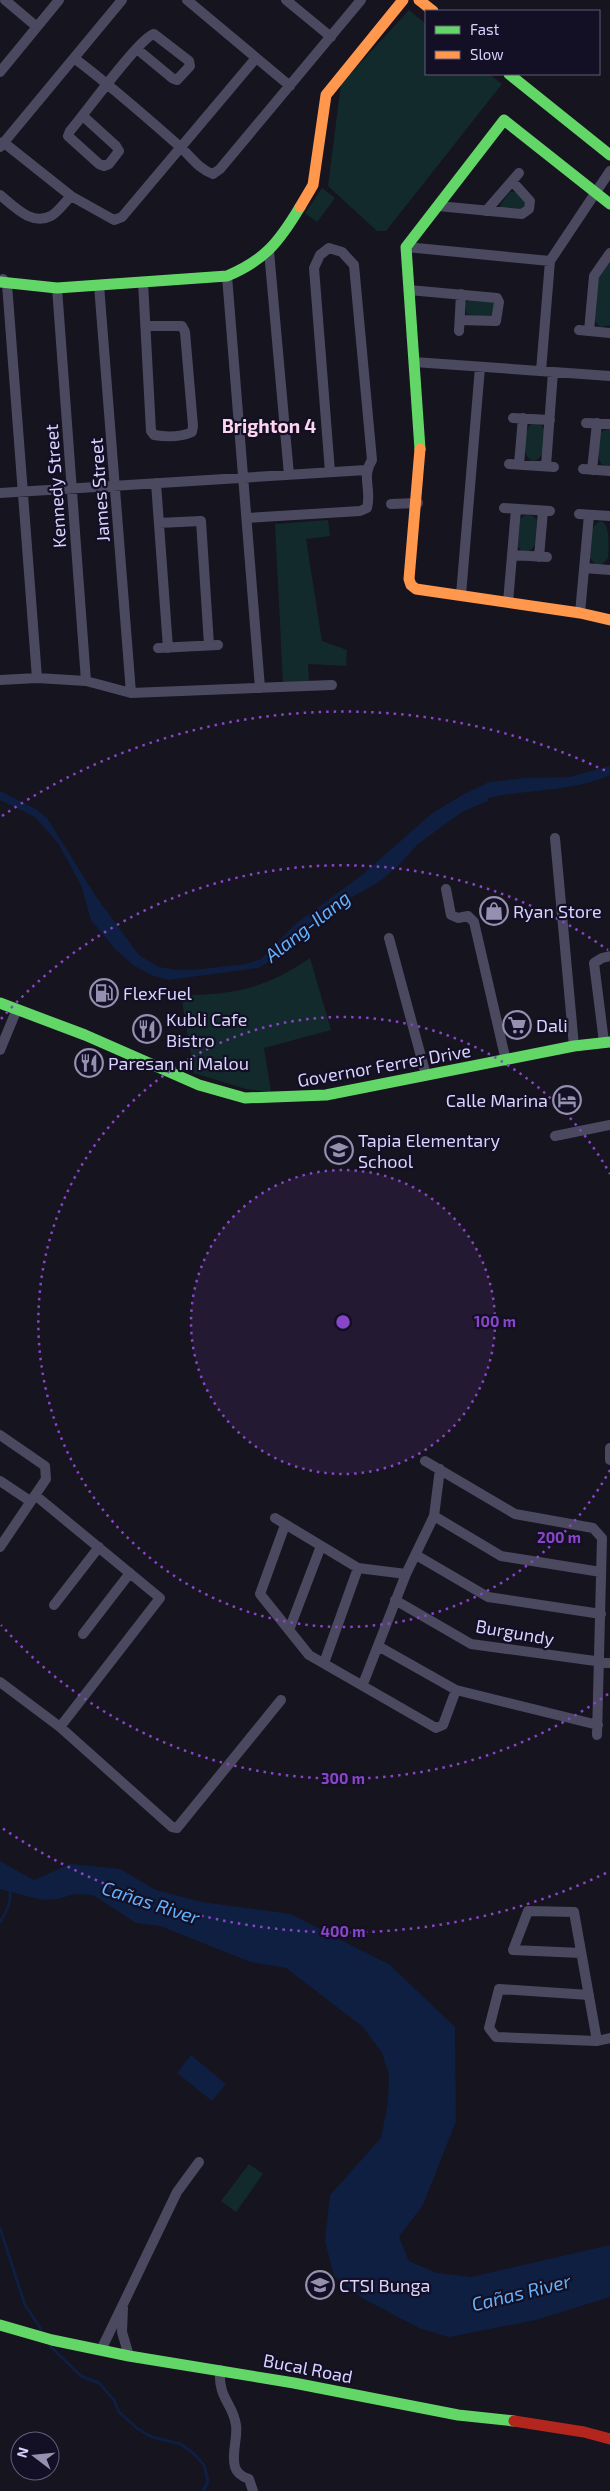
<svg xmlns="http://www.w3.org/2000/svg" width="610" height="2491" viewBox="0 0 610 2491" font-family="'Exo 2',sans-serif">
  <rect width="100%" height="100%" fill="#16141f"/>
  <!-- green -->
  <path fill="#132a2c" d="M409,10L426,24V74H489L502,84L386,231H377L328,186L341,84Z
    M322,188L335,198L317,222L305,213Z
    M510,192H516L526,200L524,209L501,207L500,205Z
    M610,261V325L600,327L594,320L597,279Z
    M470,299L493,302L495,304L492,318L466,314L465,303Z
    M532,423L541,424L544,429C544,440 547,458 533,461C520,456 523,431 532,423Z
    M610,428V466C592,468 600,443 601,432Z
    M527,514L533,516L537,520L535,545L529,552L522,551L518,547L520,519Z
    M328,520L330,536L306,539L322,641L347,650L346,666L308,664L309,682H283L275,524Z
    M601,521C610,524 609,546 608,558L601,565L595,564L589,557C590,545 588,525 601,521Z
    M310,958L331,1030L264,1048L271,1092L246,1089L194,1073L181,995C234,995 266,988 310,958Z
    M249,2164L263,2174L236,2212L221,2201Z"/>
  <!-- water -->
  <path fill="#0e1f42" d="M610,766V775C573,792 528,789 488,798V801L462,812L418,844L400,864L379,882L343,902L297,938L286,952L258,968L169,980L151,975L133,965L116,950L91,920L81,885L58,843L35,817L0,800V791L36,809L47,818L97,898L139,955L159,967L178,970H192L246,964L261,959L294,925L362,875L431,814L464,794L489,782L525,778L569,777Z
    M0,1861L34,1880L70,1864L120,1869L156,1890L202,1902L291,1914L390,1965L455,2027L456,2121L423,2205L399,2237L409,2261L437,2273L471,2277L610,2245V2297L536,2320L449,2337L419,2328L362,2298L334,2276L325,2241L330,2195L381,2138L388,2102L389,2075L382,2053L363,2027L286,1968L250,1962L160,1926L136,1923L93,1895L74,1894L58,1899L42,1900L0,1889Z
    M191,2055L226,2084L212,2101L177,2073Z"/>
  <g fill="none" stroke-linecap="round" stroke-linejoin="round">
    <!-- stream -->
    <path stroke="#0e1f42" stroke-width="3" d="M0,1922C6,1913 13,1899 9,1888
      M0,2228L25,2305L41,2329
      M51,2347L81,2376L99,2383L114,2400L119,2412L138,2429L152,2437L181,2444L194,2454L204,2465L208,2481L203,2491"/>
    <!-- street -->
    <path stroke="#4a4960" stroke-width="10" d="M5,0L37,27
      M187,0L290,86
      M286,0L331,37
      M74,58C110,85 144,115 178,145C190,155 198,169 213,174L220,169L361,0
      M0,72L59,0
      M83,116L116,146L119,151L109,164L104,166L99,164L68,136L70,131C84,115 140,37 154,34L189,61L190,66L177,80L172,78L137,49
      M3,142L71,196L114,220L122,217L256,58
      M0,147L122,0
      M0,195C14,206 31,226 51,216C58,212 65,202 71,196
      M438,206L522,214L529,209L530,201L512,181
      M486,211L519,173
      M406,247L550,261
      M269,251L289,475
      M227,276L260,688
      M3,279L7,284L37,678
      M143,282L151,431L154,435C166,437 181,437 192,432L193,426L185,332L182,326H146
      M99,285L131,693
      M57,288L86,681
      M409,290L497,298L499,302L496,321L460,320
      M579,330L610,333
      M459,331L461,294
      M589,331L594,276L610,253
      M414,362L610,376
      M541,371L550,261L610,171
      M513,418L550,420
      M586,423L610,424
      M509,464L554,467
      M519,464L523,418
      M546,466L553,372
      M583,469L610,471
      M592,470L597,423
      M156,483L168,648
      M0,493L366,470
      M391,504L418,503
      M504,508L550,511
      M579,514L610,516
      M247,518L360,511L367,508C372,490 361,477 372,460L354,265L342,252L329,248L320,255L314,268L330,472
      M159,523L201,521L209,645
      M512,555L547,557
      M539,557L543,511
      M584,568L610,570
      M461,595L480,367
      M508,602L516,509
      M580,613L589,515
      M158,648L218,645
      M0,680L37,678L86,681L131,693L332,685
      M555,838L574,1046
      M446,889L451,915L458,918L468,916L474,922L506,1061
      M389,938L426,1075
      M604,1042L594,963L602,958L610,956
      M0,1050L17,1009
      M555,1136L610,1125
      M0,1435L45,1466L46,1479L0,1547
      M610,1448V1460
      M425,1461L515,1514L593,1528L602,1538L597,1735
      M0,1481L30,1501
      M35,1495L160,1598L60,1727
      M434,1516L501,1556L601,1572
      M275,1518L358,1568L406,1574
      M285,1525L260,1594L309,1655L436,1728L443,1725L456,1690
      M416,1555L488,1597L601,1614
      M395,1600L471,1644L610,1663
      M54,1605L99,1547
      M289,1630L321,1546
      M83,1634L130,1573
      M378,1646L456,1690L598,1725
      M324,1663L358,1568
      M0,1682L60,1727L172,1827L177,1828L281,1700
      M363,1684L406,1574L434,1516L440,1469
      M581,1953L513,1950L528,1911L574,1912L597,2041
      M589,1995L499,1989L489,2028L496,2037L597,2041L610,2038
      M123,2308L122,2332L129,2356
      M101,2350L177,2192L199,2162
      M220,2370C218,2399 233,2403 236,2425C238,2439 231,2453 235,2467C237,2474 243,2477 249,2479L253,2491"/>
    <!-- fast -->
    <path stroke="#63d668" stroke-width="11" d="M509,74L610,155
      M0,282L57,288L227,276C265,260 279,242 300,207
      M420,449L406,247L504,120L610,204
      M0,1003L85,1035L199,1085L245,1098L326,1095L574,1046L610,1042
      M0,2325L52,2340L129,2356L294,2383L458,2415L514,2421"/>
    <!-- slow -->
    <path stroke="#ff974d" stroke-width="11" d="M419,0L433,11
      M300,207L313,185L326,95L403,0
      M420,449L409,579L411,585L416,589L580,613L610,620"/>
    <!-- jam -->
    <path stroke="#b3261e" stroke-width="11" d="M514,2421L584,2432L610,2439"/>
  </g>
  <!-- distance rings -->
  <circle cx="343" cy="1322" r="152" fill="#8945c8" fill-opacity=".12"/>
  <g fill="none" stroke="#8945c8" stroke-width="2.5" stroke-dasharray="2.5 5">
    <circle cx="343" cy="1322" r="152"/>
    <path d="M610 1470A305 305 0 1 1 610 1174"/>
    <path d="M608 1694A457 457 0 0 1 1 1625M1 1019A457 457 0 0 1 608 950"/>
    <path d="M606 1873A610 610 0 0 1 2 1828M2 816A610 610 0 0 1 606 771"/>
  </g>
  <!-- icons -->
  <defs>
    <symbol id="shop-ring" viewBox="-11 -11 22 22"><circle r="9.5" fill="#130f24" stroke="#9590b0" stroke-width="1.5"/><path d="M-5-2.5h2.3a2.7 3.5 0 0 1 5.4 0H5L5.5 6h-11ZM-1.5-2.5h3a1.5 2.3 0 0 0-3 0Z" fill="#9590b0"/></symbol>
    <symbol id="fuel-ring" viewBox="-11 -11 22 22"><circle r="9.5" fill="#130f24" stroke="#9590b0" stroke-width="1.5"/><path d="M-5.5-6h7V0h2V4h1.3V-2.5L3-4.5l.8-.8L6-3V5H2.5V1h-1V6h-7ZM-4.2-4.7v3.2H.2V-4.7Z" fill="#9590b0"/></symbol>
    <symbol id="supermarket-ring" viewBox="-11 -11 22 22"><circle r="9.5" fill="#130f24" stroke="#9590b0" stroke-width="1.5"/><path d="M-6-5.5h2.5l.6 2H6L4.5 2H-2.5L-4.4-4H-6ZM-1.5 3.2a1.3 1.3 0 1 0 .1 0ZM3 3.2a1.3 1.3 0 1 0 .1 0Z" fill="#9590b0"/></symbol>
    <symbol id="restaurant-ring" viewBox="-11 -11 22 22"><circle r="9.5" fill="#130f24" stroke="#9590b0" stroke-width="1.5"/><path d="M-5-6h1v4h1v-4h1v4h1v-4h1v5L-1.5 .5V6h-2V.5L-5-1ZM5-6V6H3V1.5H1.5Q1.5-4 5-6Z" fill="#9590b0"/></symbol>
    <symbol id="hotel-ring" viewBox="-11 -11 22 22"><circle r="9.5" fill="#130f24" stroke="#9590b0" stroke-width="1.5"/><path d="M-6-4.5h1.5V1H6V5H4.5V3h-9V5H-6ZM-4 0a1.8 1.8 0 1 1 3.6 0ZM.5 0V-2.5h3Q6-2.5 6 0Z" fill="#9590b0"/></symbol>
    <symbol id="school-ring" viewBox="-11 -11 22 22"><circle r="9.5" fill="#130f24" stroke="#9590b0" stroke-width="1.5"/><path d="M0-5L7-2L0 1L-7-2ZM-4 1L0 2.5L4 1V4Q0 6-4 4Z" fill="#9590b0"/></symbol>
  </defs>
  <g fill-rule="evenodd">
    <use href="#shop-ring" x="478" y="895" width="32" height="32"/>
    <use href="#fuel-ring" x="88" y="977" width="32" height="32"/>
    <use href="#supermarket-ring" x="501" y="1009" width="32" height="32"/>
    <use href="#restaurant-ring" x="131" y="1013" width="32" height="32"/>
    <use href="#restaurant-ring" x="73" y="1047" width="32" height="32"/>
    <use href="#hotel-ring" x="551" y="1084" width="32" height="32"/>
    <use href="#school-ring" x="323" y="1134" width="32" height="32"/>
    <use href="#school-ring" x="304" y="2269" width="32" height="32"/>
  </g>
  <g text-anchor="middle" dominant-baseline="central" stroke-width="4.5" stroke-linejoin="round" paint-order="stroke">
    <!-- street labels -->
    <g font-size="18" fill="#d9d3fe" stroke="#130f24">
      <text transform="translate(55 486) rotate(-94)">Kennedy Street</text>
      <text transform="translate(99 490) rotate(-94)">James Street</text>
      <text transform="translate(384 1065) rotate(-10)">Governor Ferrer Drive</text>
      <text transform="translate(515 1632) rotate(10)">Burgundy</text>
      <text transform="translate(308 2368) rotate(11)">Bucal Road</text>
    </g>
    <!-- poi labels -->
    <g font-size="18" fill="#d9d3fe" stroke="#130f24" text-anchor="start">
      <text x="513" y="911">Ryan Store</text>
      <text x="123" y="993">FlexFuel</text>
      <text x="166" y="1019">Kubli Cafe<tspan x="166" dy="21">Bistro</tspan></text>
      <text x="536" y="1025">Dali</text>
      <text x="108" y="1063">Paresan ni Malou</text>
      <text x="548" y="1100" text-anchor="end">Calle Marina</text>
      <text x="358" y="1140">Tapia Elementary<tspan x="358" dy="21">School</tspan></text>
      <text x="339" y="2285">CTSI Bunga</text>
    </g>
    <!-- neighbourhood labels -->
    <g font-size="19" font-weight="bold" fill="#fed5ee" stroke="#130f24">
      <text x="269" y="425">Brighton 4</text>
    </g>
    <!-- water labels -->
    <g font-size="19" font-style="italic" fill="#62b2fd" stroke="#130f24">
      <text transform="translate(307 926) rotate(-38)">Alang-Ilang</text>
      <text transform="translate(151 1902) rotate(18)">Cañas River</text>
      <text transform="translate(521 2292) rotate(-14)">Cañas River</text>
    </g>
  </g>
  <circle cx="343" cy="1322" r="8" fill="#8945c8" stroke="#130f24" stroke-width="2.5"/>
  <g font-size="15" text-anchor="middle" font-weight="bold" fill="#8945c8" stroke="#130f24" stroke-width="4.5" stroke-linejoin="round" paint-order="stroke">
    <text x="495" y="1327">100 m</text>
    <text x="559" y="1543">200 m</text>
    <text x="343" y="1784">300 m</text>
    <text x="343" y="1937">400 m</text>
  </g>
  <!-- legend -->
  <rect x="425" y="10" width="175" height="65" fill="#130f24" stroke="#625d7b"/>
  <rect x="435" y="26" width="25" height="8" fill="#63d668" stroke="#625d7b"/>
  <text x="470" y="35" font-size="15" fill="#d9d3fe">Fast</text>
  <rect x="435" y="51" width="25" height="8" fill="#ff974d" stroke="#625d7b"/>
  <text x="470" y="60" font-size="15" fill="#d9d3fe">Slow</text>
  <!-- north arrow -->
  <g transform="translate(35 2456) rotate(286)"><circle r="24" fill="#130f24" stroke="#625d7b"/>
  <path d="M0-4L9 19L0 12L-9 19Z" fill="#9590b0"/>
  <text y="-8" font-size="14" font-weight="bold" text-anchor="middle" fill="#d9d3fe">N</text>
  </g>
</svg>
